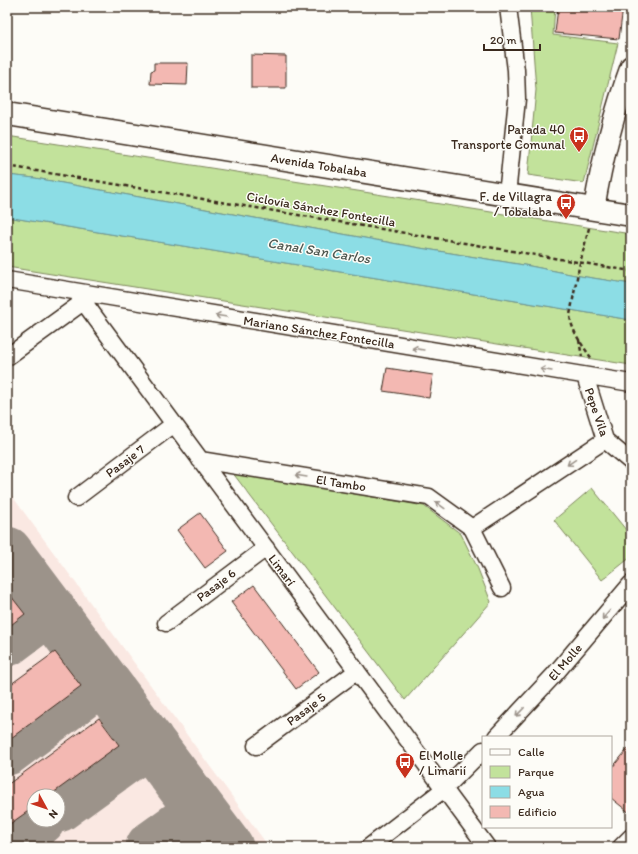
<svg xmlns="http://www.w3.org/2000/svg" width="638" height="854" viewBox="0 0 638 854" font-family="Itim,sans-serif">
  <rect width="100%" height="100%" fill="#fdfcf7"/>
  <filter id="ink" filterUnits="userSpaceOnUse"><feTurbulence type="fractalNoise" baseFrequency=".025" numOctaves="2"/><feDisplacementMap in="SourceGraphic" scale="8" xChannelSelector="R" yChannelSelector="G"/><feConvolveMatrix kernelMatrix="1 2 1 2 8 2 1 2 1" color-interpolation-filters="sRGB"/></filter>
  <g filter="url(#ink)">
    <!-- built -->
    <path fill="#fae8e2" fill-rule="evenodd" d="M7,489L269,847H7ZM34,796H58V820H34Z"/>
    <!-- green -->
    <path fill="#c2e29b" stroke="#7e865c" d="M530,7H555L553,35L618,43L584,183L528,175L536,90Z
      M7,136L631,234V284L580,276L530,266L414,247L35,178L7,175Z
      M7,217L631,320V365L7,267Z
      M232,472L424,506L461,534L478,569L491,602L405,700Z
      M592,488L631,536V557L602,580L554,520Z"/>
    <!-- water -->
    <path fill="#8cdde5" stroke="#6c9595" d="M7,175L35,178L414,247L530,266L580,276L631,284V320L7,217Z"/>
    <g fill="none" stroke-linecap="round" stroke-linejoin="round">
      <!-- taxiway -->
      <path stroke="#9c938a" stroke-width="51" d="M7,552L228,847
        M7,641L50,609
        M7,750L102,679
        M58,807L149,741
        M7,844L40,820
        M151,847L201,811"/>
    </g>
    <!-- building -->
    <path fill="#f3b8b2" stroke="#3b2a1e" d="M558,7H623L619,39L555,33Z
      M251,55L286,56V88H251Z
      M154,63H188L187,85L150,84L151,71L154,70Z
      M387,368L433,375L429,398L383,391Z
      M200,513L228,551L205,568L177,530Z
      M254,585L319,672L296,689L231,602Z
      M7,591L25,614L7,628Z
      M55,652L81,686L7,741V687Z
      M99,718L119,745L49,796H34V807L7,826V785Z
      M631,745V814L611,798V769Z"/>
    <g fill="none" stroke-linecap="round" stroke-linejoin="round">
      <defs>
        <path id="minor" d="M507,195L517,99L516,70L508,7
          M7,280L631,383
          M77,293L487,847
          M7,357L83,302
          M585,376L605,440L631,462
          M200,460L429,497L472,528L502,588
          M76,498L174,424
          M472,528L605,440
          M166,623L266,548
          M496,737L554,675L631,584
          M256,746L357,671
          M369,847L444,789L483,750
          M621,847L631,837"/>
        <path id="tertiary" d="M594,209C602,160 614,112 631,66"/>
        <path id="secondary" d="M7,114L631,215"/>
      </defs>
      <!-- minor casing -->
      <use href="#minor" stroke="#3b2a1e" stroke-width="19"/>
      <!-- tertiary casing -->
      <use href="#tertiary" stroke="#3b2a1e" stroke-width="23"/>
      <!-- secondary casing -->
      <use href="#secondary" stroke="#3b2a1e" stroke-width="25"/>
      <!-- path -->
      <path stroke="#3b2a1e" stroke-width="2.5" stroke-dasharray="4 3" stroke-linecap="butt" d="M7,166L631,271
        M589,228L579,267L570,315C571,331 583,346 592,359
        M579,340L582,357"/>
      <!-- minor -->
      <use href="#minor" stroke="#fdfcf7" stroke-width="16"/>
      <!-- tertiary -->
      <use href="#tertiary" stroke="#fdfcf7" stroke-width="20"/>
      <!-- secondary -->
      <use href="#secondary" stroke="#fdfcf7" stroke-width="22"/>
    </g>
    <!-- one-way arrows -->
    <defs><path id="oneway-shaft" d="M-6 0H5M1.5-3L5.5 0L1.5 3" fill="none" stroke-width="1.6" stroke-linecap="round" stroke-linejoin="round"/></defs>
    <g stroke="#9c938a">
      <use href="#oneway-shaft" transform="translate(221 316) rotate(-171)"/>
      <use href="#oneway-shaft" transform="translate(418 349) rotate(-171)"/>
      <use href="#oneway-shaft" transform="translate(546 370) rotate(-171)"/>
      <use href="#oneway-shaft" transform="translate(572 462) rotate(146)"/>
      <use href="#oneway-shaft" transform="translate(301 476) rotate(-171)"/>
      <use href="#oneway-shaft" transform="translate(440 505) rotate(-144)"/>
      <use href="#oneway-shaft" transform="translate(606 615) rotate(130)"/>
      <use href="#oneway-shaft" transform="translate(520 712) rotate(134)"/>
    </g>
  </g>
  <!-- icons -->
  <defs>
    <symbol id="bus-pin" viewBox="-11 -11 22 30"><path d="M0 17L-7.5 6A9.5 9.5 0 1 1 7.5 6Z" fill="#c8321e" stroke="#fdfcf7"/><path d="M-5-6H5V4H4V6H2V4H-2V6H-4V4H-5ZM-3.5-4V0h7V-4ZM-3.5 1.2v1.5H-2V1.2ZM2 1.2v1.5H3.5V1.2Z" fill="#fff"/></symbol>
  </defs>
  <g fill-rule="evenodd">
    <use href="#bus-pin" x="568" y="125" width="22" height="30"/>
    <use href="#bus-pin" x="555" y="192" width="22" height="30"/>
    <use href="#bus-pin" x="394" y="751" width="22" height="30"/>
  </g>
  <g text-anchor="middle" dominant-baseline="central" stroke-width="3" stroke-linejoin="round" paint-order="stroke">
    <!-- poi labels -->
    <g font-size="13" fill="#3b2a1e" stroke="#fdfcf7" text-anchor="end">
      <text x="565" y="129">Parada 40<tspan x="565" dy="15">Transporte Comunal</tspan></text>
      <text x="552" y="196">F. de Villagra<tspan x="552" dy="15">/ Tobalaba</tspan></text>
      <text x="419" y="755" text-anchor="start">El Molle<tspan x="419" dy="15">/ Limarií</tspan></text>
    </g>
    <!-- street labels -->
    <g font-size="13" fill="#3b2a1e" stroke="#fdfcf7">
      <text transform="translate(319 165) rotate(9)">Avenida Tobalaba</text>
      <text transform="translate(321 209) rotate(10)">Ciclovía Sánchez Fontecilla</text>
      <text transform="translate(319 332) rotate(9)">Mariano Sánchez Fontecilla</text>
      <text transform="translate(597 412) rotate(71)">Pepe Vila</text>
      <text transform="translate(125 461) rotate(-37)">Pasaje 7</text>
      <text transform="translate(341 483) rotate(9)">El Tambo</text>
      <text transform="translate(282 570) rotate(53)">Limarí</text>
      <text transform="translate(216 585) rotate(-37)">Pasaje 6</text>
      <text transform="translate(565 662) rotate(-49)">El Molle</text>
      <text transform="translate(306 709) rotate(-37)">Pasaje 5</text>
    </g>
    <!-- water labels -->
    <g font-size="14" font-style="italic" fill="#4f5750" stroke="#fdfcf7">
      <text transform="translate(319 251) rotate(9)">Canal San Carlos</text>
    </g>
  </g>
  <!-- margin -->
  <rect width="638" height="854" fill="none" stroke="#fdfcf7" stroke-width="24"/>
  <rect x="12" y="12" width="614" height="830" fill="none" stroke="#3b2a1e" stroke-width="1.5" filter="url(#ink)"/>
  <!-- legend -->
  <rect x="482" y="736" width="130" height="92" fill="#fdfcf7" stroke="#afa8a0"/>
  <rect x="490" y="749" width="20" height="6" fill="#fdfcf7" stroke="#afa8a0"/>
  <text x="518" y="756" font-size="12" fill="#3b2a1e">Calle</text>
  <rect x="490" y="766" width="20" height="12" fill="#c2e29b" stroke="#afa8a0"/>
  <text x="518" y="776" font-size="12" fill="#3b2a1e">Parque</text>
  <rect x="490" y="786" width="20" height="12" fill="#8cdde5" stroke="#afa8a0"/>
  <text x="518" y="796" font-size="12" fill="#3b2a1e">Agua</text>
  <rect x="490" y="806" width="20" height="12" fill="#f3b8b2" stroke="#afa8a0"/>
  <text x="518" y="816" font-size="12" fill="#3b2a1e">Edificio</text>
  <!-- north arrow -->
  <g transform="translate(46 808) rotate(130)"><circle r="19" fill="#fdfcf7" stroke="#afa8a0"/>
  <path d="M0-3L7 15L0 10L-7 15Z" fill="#c8321e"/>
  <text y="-6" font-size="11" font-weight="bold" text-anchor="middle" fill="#3b2a1e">N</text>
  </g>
  <!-- scale -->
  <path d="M484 44v6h56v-6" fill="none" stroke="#3b2a1e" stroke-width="2"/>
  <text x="490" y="44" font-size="12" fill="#3b2a1e" stroke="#fdfcf7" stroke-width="3" paint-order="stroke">20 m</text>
</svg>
